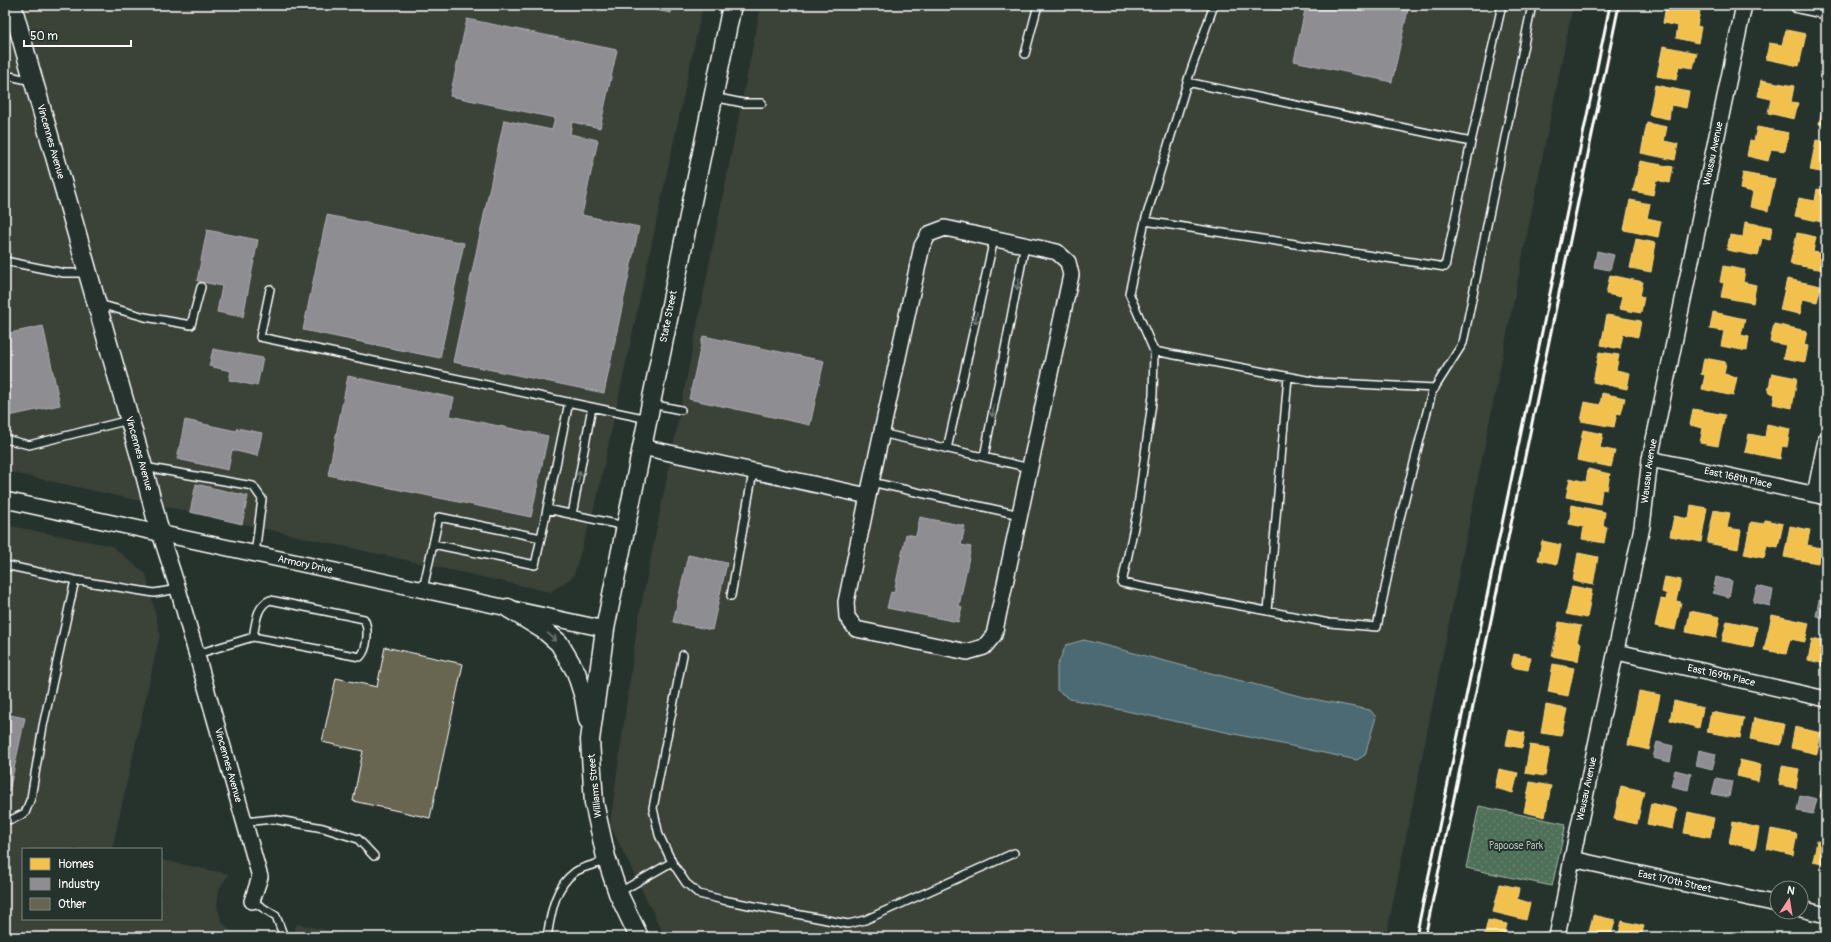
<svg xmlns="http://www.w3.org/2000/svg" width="1831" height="942" viewBox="0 0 1831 942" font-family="Pangolin,sans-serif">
  <defs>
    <pattern id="park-dots" width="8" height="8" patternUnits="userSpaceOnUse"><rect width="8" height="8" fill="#507059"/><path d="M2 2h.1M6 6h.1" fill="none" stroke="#6a8572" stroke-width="1.8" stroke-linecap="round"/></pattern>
  </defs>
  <rect width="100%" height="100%" fill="#26332d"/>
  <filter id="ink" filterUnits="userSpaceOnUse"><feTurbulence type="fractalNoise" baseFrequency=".025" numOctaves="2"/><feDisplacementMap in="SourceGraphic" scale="8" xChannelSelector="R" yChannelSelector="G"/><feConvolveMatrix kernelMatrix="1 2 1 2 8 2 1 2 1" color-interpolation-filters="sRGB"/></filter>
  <g filter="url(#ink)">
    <!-- built -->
    <path fill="#3a4238" d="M5,5H703L597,498L573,577L550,592L5,471Z
      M761,5H1573L1386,937H665L610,825L637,627Z
      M5,525L112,546L146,574L160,634L112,849H23V919H161V860L229,874L219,889L217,905L221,920L229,930L245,937H5Z
      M297,924L361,937H285L293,935Z"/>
    <!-- park -->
    <path fill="url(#park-dots)" stroke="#a8b8ac" d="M1479,806L1566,824L1552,886L1466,868Z"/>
    <!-- water -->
    <path fill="#4c6b73" stroke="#94a6ab" d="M1084,640L1303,697L1370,710L1376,717L1365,755L1357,760L1070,699L1057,690V666L1066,645Z"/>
    <!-- homes -->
    <path fill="#f2c14e" stroke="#f6d483" d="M1666,5L1700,11L1697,26L1701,27L1698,43L1676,38L1678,26L1663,23Z
      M1786,30L1806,34L1799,66L1766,59L1769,43L1782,45Z
      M1663,46L1697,53L1693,68L1679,66L1676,80L1657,76Z
      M1761,80L1794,86L1791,102L1798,103L1794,119L1768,113L1771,99L1758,96Z
      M1655,85L1689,92L1686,108L1671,105L1669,119L1649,115Z
      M1825,94H1826V125L1819,124Z
      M1647,123L1667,127L1664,141L1678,144L1675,160L1641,153Z
      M1757,127L1789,133L1785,151L1771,149L1768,161L1747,156L1750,140L1754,141Z
      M1816,140L1826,142V173L1810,170Z
      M1640,161L1673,167L1670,183L1656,180L1653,195L1633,191Z
      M1743,173L1775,179L1768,211L1750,207L1753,192L1740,189Z
      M1817,189L1826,191V223L1795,216L1799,198L1815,201Z
      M1630,200L1650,204L1647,218L1661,221L1658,237L1624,230Z
      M1745,222L1772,227L1770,240L1762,238L1758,256L1727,250L1730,235L1743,237Z
      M1797,233L1816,237L1813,252L1826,254L1824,270L1790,264Z
      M1636,239L1656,243L1651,272L1630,268Z
      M1723,266L1745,270L1743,282L1756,285L1753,303L1721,297L1724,283L1720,282Z
      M1610,275L1643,282L1640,296L1644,297L1641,313L1619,309L1622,297L1606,294Z
      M1787,279L1821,286L1817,302L1803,299L1800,314L1780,310Z
      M1713,312L1745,319L1741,335L1749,337L1747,351L1721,346L1724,331L1710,329Z
      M1607,315L1641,321L1638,337L1623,334L1620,349L1601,345Z
      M1774,324L1807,331L1804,345L1808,346L1805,362L1783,358L1786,345L1770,342Z
      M1599,352L1619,355L1616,370L1630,373L1627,389L1593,382Z
      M1704,358L1726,362L1724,374L1737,377L1733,396L1702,389L1705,375L1701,374Z
      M1772,373L1797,378L1792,408L1773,404L1775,394L1768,392Z
      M1602,393L1625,398L1621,414L1617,413L1614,427L1581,421L1585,402L1600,405Z
      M1693,409L1725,415L1718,446L1700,443L1703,428L1690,425Z
      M1767,424L1790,429L1787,447L1782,446L1780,459L1745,452L1749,434L1765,437Z
      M1583,430L1603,434L1600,448L1615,451L1611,467L1577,460Z
      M1588,469L1610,474L1607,490L1602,489L1600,504L1566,497L1570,478L1586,482Z
      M1572,505L1605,512L1603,526L1607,527L1604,543L1582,539L1584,527L1569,524Z
      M1691,505L1707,508L1701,542L1670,536L1674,516L1689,519Z
      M1714,510L1730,513L1727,528L1741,530L1738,549L1707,543Z
      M1765,520L1783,524L1778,547L1767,545L1764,558L1744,554L1751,522L1764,524Z
      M1790,526L1810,530L1807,545L1821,548L1818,563L1784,557Z
      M1542,541L1561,545L1557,564L1538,560Z
      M1578,553L1598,557L1593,585L1573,581Z
      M1665,577L1681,580L1676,601L1681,602L1675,630L1655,626L1661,599L1666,600L1667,594L1662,592Z
      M1572,586L1592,590L1587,618L1566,614Z
      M1690,611L1720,617L1716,638L1686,632Z
      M1772,615L1809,623L1805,642L1790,639L1786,654L1764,650Z
      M1727,621L1757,627L1753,647L1722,641Z
      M1559,622L1581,626L1577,642L1581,643L1578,661L1552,656Z
      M1812,639L1826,642V667L1821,666V663L1808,660Z
      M1514,654L1531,657L1528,670L1511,667Z
      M1553,664L1574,668L1568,696L1548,692Z
      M1639,691L1660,695L1649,750L1628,745Z
      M1674,701L1703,708L1699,728L1670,720Z
      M1546,705L1567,709L1561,736L1541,733Z
      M1711,712L1744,718L1740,738L1707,732Z
      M1754,718L1784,724L1780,745L1750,739Z
      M1795,727L1821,733L1817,754L1791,748Z
      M1509,730L1525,733L1522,748L1506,745Z
      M1530,745L1550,748L1545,776L1525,773Z
      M1740,760L1761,765L1758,781L1737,776Z
      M1782,766L1799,769L1796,788L1779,785Z
      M1499,769L1518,773L1513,793L1495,788Z
      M1530,782L1551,786L1545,817L1524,812Z
      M1621,786L1644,791L1637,824L1614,819Z
      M1822,787L1826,788V798L1820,797Z
      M1651,803L1677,809L1673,829L1647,824Z
      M1688,812L1714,818L1710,838L1684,833Z
      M1733,822L1759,828L1755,849L1729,843Z
      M1771,829L1797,834L1793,855L1767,849Z
      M1817,841L1826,843V864L1813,861Z
      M1500,884L1519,888L1517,899L1530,903L1526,920L1493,912Z
      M1593,915L1615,920L1611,937H1588Z
      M1488,920L1507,924L1504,937H1484Z
      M1622,921L1644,926L1641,936L1647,937H1618Z
      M1672,933L1693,937H1671Z"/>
    <!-- industry -->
    <path fill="#8d8d92" stroke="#afafb3" d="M630,5H673L671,13Z
      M1306,5H1409L1392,82L1294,61Z
      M467,19L617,50L600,128L572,122L570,134L598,140L582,215L639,227L604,393L453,362L504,120L552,130L555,118L450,96Z
      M327,215L464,243L440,358L303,330Z
      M207,230L258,240L243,317L217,312L222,286L197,281Z
      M1597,251L1614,255L1610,270L1594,267Z
      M43,326L60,405L9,416L5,399V334Z
      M703,336L824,361L810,425L689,399Z
      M213,349L263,358L257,386L229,380L231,371L209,366Z
      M348,376L454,398L450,416L548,436L531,517L328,475Z
      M185,420L236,431L237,428L262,433L257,456L232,450L228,470L177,459Z
      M196,484L248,496L242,524L190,512Z
      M920,517L965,526L961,545L971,547L959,606L962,607L958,622L887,608L891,592L894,593L906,534L916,536Z
      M688,555L727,563L712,630L673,622Z
      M1716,577L1732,581L1729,597L1713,593Z
      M1757,586L1773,590L1770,606L1753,602Z
      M1819,600L1826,602V618L1816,616Z
      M5,714L25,718L9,792L5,791Z
      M1657,742L1673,746L1670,762L1653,758Z
      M1699,750L1716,754L1712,770L1696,766Z
      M1675,770L1691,774L1688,790L1671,786Z
      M1716,778L1732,781L1729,797L1712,794Z
      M1800,795L1817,799L1813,814L1797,811Z"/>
    <!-- building -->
    <path fill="#676551" stroke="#fff" d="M385,647L463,664L430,818L353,801L363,751L322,742L336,678L377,687Z"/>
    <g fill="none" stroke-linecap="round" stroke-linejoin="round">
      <defs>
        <path id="service" d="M1214,5L1190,73L1145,221L1129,293L1154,351L1153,395L1137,513L1122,583L1329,623L1377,627L1399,522L1432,392L1463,343L1532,5
          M1275,5H1280
          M1025,54L1038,5
          M5,75L32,81
          M1187,82L1471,142L1502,5
          M713,97L743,103H762
          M1145,221L1445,267L1471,142
          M5,261L64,273H88
          M270,289L260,337L648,419
          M99,304L145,317L191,325L201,287
          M1154,351L1317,382L1435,388
          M651,404L681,410
          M881,433L1030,468
          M5,439L29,445L129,420
          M947,449L994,239
          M984,457L1025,245
          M144,467L253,486L262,499L255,554
          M871,482L1020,515
          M547,509L625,526
          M572,515L592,407
          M433,544L535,565L541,538
          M5,565L75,580L154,593L178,589
          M423,589L439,517L541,538L569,402
          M731,596L753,472
          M1268,611L1288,377
          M197,654L253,637C256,624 256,606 270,600L364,619C369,628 368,649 360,657L253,637
          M683,655L653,808L659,835L672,862L686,883L699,894L723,900L848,924L865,920L1014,853
          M5,820L13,819L25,813L31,798L43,726L75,580
          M244,822L273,819L323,828L358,839L374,856
          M618,893L672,862
          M252,901L276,916L284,937
          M547,937C551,914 554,887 575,872C583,866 597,864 607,861"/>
        <g id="minor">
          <path d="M1798,5L1826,11"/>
          <path d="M642,447L868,496L846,602L847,617L856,629L967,652L984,647L994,635L1071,275L1068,262L1057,252L945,228L929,234L922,246L868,496"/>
          <path id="s1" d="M1650,459L1826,497"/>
          <path d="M1815,494L1826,440"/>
          <path id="s2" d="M5,500L605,629"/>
          <path id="s3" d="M160,533L178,589L260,877L252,901"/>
          <path id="s4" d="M1617,652L1826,699"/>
          <path id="s5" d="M1572,859L1777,904"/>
          <path d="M1801,909L1826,915"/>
          <path id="s6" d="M1557,937L1572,859L1642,527L1650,459L1744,5"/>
        </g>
        <g id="tertiary">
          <path id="s7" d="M12,5L143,467L160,533"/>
          <path d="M508,608L544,630L559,643L576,672L584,697L588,720"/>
          <path id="s8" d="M639,937L618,893L606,857L594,803L590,740L605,629L732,5"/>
        </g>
      </defs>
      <!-- service casing -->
      <use href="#service" stroke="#fff" stroke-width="10"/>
      <!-- minor casing -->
      <use href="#minor" stroke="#fff" stroke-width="18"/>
      <!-- tertiary casing -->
      <use href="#tertiary" stroke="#fff" stroke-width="21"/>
      <!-- service -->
      <use href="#service" stroke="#26332d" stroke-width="7"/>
      <!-- minor -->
      <use href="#minor" stroke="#26332d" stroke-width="15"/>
      <!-- tertiary -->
      <use href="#tertiary" stroke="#26332d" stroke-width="18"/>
      <!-- rail -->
      <path stroke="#fff" stroke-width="3" d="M1416,937L1610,5
        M1425,937L1619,5"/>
    </g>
    <!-- one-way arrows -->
    <defs><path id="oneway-shaft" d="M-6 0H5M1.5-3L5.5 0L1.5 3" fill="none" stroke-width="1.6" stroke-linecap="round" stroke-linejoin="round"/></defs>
    <g stroke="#727a76">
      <use href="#oneway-shaft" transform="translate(1018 284) rotate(101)"/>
      <use href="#oneway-shaft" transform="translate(976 318) rotate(102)"/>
      <use href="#oneway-shaft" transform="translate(993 411) rotate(101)"/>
      <use href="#oneway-shaft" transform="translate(579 477) rotate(-80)"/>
      <use href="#oneway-shaft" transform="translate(552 637) rotate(42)"/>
    </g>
  </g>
  <g text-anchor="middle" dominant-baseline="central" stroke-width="4" stroke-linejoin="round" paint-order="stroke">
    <!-- street labels -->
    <g font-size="10" fill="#fff" stroke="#26332d">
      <text stroke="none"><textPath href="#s7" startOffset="142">Vincennes Avenue</textPath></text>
      <text stroke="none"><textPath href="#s6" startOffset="799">Wausau Avenue</textPath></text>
      <text stroke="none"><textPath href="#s8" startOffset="636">State Street</textPath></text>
      <text stroke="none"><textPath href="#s7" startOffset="466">Vincennes Avenue</textPath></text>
      <text stroke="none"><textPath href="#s6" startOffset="475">Wausau Avenue</textPath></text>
      <text stroke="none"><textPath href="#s1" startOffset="90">East 168th Place</textPath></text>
      <text stroke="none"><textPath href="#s2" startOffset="307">Armory Drive</textPath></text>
      <text stroke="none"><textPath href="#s4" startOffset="107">East 169th Place</textPath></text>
      <text stroke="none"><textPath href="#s3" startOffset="242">Vincennes Avenue</textPath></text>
      <text transform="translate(595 786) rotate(-96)">Williams Street</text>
      <text stroke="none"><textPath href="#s6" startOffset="151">Wausau Avenue</textPath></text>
      <text stroke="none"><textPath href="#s5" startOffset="105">East 170th Street</textPath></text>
    </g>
    <!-- park labels -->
    <g font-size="10" fill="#b0bfb4" stroke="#26332d">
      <text x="1516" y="846">Papoose Park</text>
    </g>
  </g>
  <!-- margin -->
  <rect width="1831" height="942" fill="none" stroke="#26332d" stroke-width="20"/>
  <rect x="10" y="10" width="1811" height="922" fill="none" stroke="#fff" stroke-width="1.5" filter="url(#ink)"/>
  <!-- legend -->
  <rect x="22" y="848" width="140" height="72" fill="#26332d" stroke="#7d8581"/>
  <rect x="30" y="858" width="20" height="12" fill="#f2c14e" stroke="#7d8581"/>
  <text x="58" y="868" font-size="12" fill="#ffffff">Homes</text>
  <rect x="30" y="878" width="20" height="12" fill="#8d8d92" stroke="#7d8581"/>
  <text x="58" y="888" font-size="12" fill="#ffffff">Industry</text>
  <rect x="30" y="898" width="20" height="12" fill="#676551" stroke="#7d8581"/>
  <text x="58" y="908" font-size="12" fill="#ffffff">Other</text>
  <!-- north arrow -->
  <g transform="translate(1789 900) rotate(12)"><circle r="19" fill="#26332d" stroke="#7d8581"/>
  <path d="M0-3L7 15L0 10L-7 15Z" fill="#ff9aa2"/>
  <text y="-6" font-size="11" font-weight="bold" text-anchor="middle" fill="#ffffff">N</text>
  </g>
  <!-- scale -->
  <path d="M24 40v6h107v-6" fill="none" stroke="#ffffff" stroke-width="2"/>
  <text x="30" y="40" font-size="12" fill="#ffffff" stroke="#26332d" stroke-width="3" paint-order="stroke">50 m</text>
</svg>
